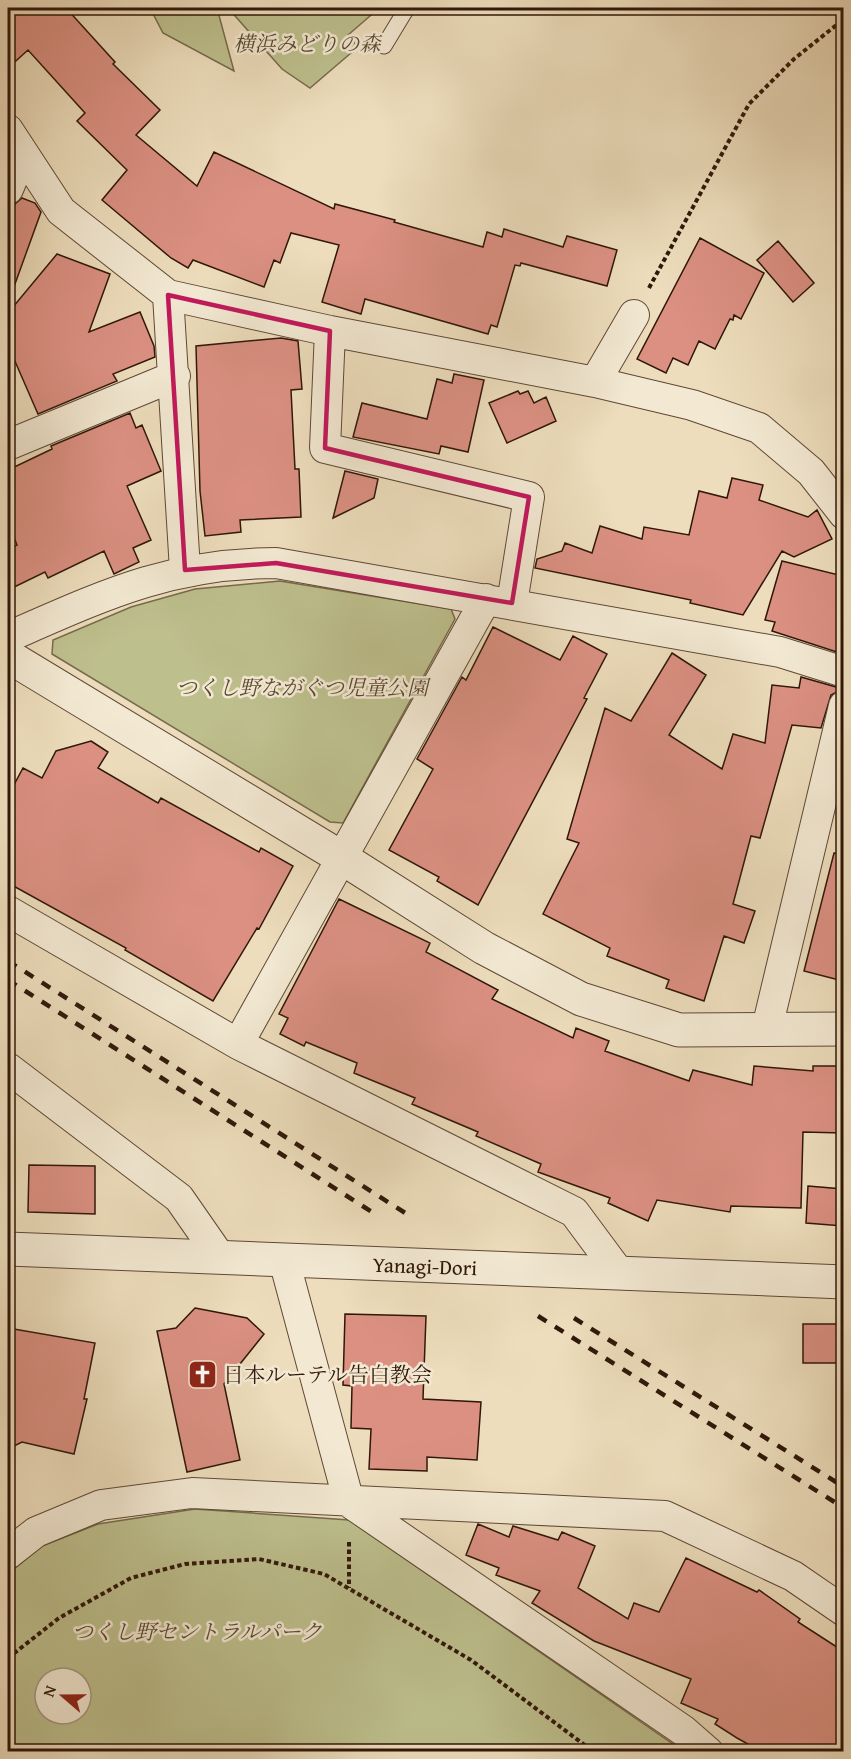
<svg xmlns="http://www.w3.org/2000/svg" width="851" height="1759" viewBox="0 0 851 1759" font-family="'Gentium Book Plus','Noto Serif JP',serif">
  <rect width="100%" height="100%" fill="#edddbc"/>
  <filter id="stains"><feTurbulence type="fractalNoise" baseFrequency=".00333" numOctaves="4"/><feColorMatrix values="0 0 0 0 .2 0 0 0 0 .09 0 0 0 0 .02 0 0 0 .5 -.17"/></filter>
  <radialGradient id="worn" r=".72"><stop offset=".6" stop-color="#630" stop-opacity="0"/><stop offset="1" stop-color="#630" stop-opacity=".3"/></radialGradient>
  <!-- green -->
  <path fill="#bdbf8d" stroke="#766b4c" stroke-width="1.5" fill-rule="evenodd" d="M150,8H217L234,71L163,33Z
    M228,8H375L377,10L348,35L358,47L310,88L282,69Z
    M280,581L451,609L455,619L343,823L330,822L52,654L53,640L131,607L195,589Z
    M195,1509L349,1520L683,1751L8,1752V1574L42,1546L98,1524ZM45,1678H81V1714H45Z"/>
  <!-- building -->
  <path fill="#db9082" stroke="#30170a" stroke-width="1.5" d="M8,8H66L115,62L113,64L160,110L136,135L197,186L214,152L334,209L335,204L395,220L394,222L483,247L487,232L502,237L504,229L563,247L567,236L617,250L607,286L521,263L520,266L515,265L497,327L491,325L488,334L365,299L361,314L322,302L339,245L291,233L280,263L274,260L264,287L193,260L188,268L171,258L102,200L127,170L77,121L85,113L28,50L8,68Z
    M22,198L35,203L41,212L11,295H8V224L15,204Z
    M700,238L764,273L741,319L734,315L733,320L730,319L715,349L699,341L688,365L673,358L666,373L637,359Z
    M778,241L814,283L793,302L757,260Z
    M57,254L110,274L89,332L140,312L154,346L155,357L113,374L117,381L38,414L14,359L8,357V313Z
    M281,338L298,341L302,389L291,390L295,469H299L301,517L240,520L241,532L205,536L200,491L196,346Z
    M454,374L484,380L468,452L441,446L439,454L353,437L362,403L427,419L437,379L452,383Z
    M518,391L520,394L528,391L534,403L546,397L556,421L507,443L489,403Z
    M130,413L136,428L142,425L161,471L127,486L151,540L133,548L139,562L114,574L104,551L48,578L45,572L8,590V549L17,545L8,522V470L52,449L51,446Z
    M345,471L378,479L374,498L333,518Z
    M732,478L763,485L759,500L808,517L817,510L832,539L794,557L782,551L743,615L690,603L691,600L535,568L537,559L562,551L565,543L592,553L600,526L642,539L644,527L689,535L699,491L727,498Z
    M782,561L843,576V654L772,631L775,622L765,620Z
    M493,627L560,660L573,636L607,654L584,698L587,699L478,905L437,881L439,877L389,850L433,769L417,759L462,677L466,680Z
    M672,653L706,675L669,735L722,769L733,734L765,743L772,685L799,688L801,677L843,689L831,695L821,728L792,725L760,838L751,836L733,904L755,911L744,943L724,936L704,1001L666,988L669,980L607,956L610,948L543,914L579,843L567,839L605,708L631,721Z
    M91,741L108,752L98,768L158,803L161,798L259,852L261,848L293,866L259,929L257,928L213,1001L125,950L126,948L8,883V796L23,768L42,778L56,751Z
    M834,853L843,854V981L804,971Z
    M339,899L430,943L426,952L498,990L492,999L573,1038L576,1028L609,1041L605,1051L689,1081L693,1070L752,1085L754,1066L813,1071V1066H843V1133L803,1132L801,1208L731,1206L730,1212L657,1200L648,1221L608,1203L610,1198L538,1172L541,1164L476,1136L478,1132L412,1104L415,1098L354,1073L357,1063L306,1042L304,1046L280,1034L288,1018L279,1014Z
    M29,1165L95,1166V1214L28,1212Z
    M808,1186L843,1189V1226L806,1223Z
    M195,1308L247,1318L264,1334L224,1384L240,1460L187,1472L157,1331L176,1328Z
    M345,1314L426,1316L423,1399L481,1402L477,1460L427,1457V1471L369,1469L371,1429L351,1428L352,1386L343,1385Z
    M803,1324H838L837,1363H803Z
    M8,1328L95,1343L84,1399H87L74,1454L22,1442L8,1449Z
    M478,1524L509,1537L513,1526L558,1540L562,1532L595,1546L578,1588L628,1619L634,1603L659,1612L686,1558L757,1592L759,1590L800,1619L798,1622L843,1651V1739L836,1752H762L737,1738L715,1724L718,1719L681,1703L691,1679L594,1641L532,1603L540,1591L496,1575L499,1568L466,1555Z"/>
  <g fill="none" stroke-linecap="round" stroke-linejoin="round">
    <defs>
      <path id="service" d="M384,46L407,8"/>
      <path id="minor" d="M8,130L61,211L168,295L330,331L595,382L692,405L759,428L811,472L844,514
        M8,189L23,153
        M168,295L185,570
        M330,331L325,448L529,497L512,603
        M595,382L634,315
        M8,445L175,376
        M8,637C102,596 170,563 276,563L780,652L844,672
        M8,911L238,1044L574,1212L620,1274
        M767,1028L844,706
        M238,1044L486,599
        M8,1068L179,1198L220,1257
        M284,1260L349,1502L684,1731L708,1752
        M8,1554L36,1532L101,1505L192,1493L665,1516L793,1576L844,1611"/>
      <path id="tertiary" d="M8,656L342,858L484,948L581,999L679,1030L844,1029
        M8,1249L844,1282"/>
    </defs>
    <!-- service casing -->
    <use href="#service" stroke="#5f4836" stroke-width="17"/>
    <!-- minor casing -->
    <use href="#minor" stroke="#5f4836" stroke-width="32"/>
    <!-- tertiary casing -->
    <use href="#tertiary" stroke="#5f4836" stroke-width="35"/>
    <!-- path -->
    <path stroke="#30170a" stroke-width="4" stroke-dasharray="4.5 3" stroke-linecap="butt" d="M649,288L749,104L794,59L844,19
      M349,1542V1588
      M8,1658L59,1618L131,1578L185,1564L259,1559L324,1574L471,1660L594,1752"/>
    <!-- service -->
    <use href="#service" stroke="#f3e9d3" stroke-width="15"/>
    <!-- minor -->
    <use href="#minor" stroke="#f3e9d3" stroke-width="30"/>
    <!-- tertiary -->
    <use href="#tertiary" stroke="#f3e9d3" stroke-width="33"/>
    <!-- rail -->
    <path stroke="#30170a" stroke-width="4.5" stroke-dasharray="10 10" stroke-linecap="butt" d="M8,961L410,1216
      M8,980L372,1212
      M538,1316L844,1508
      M574,1318L844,1487"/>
  </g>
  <!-- marked area -->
  <path fill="none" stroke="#c2185b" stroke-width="4.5" stroke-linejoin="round" d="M168,295L330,331L325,448L529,497L512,603L276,563L185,570Z"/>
  <!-- icons -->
  <defs>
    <symbol id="church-square" viewBox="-11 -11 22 22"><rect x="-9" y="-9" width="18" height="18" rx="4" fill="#8f2418" stroke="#f3e9d3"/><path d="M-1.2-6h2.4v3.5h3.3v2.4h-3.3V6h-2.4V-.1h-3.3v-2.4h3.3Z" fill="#fff"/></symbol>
  </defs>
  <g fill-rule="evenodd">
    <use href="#church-square" x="186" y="1358" width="33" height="33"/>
  </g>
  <g text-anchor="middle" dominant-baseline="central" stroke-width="5" stroke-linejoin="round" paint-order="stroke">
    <!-- park labels -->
    <g font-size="21" font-style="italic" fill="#5a4931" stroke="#f3e9d3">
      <text x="307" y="43">横浜みどりの森</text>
      <text x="302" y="687">つくし野ながぐつ児童公園</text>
      <text x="197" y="1631">つくし野セントラルパーク</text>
    </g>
    <!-- street labels -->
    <g font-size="21" fill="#30170a" stroke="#f3e9d3">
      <text transform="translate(425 1266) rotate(2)">Yanagi-Dori</text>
    </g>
    <!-- poi labels -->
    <g font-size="21" fill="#30170a" stroke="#f3e9d3" text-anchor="start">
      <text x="223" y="1374">日本ルーテル告白教会</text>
    </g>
  </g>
  <!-- margin -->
  <rect width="851" height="1759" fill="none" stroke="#edddbc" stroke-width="30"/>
  <rect x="9" y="9" width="833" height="1741" fill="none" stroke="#30170a" stroke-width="3"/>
  <rect x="15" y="15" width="821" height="1729" fill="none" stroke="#30170a" stroke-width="1.5"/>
  <!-- north arrow -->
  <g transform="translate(63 1696) rotate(290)"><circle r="28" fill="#f3e9d3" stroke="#a59583" stroke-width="1.5"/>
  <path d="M0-4.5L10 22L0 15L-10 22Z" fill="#8f2418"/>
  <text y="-9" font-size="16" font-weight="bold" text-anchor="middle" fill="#30170a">N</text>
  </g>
  <rect width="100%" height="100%" filter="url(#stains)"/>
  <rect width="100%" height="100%" fill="url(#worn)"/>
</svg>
